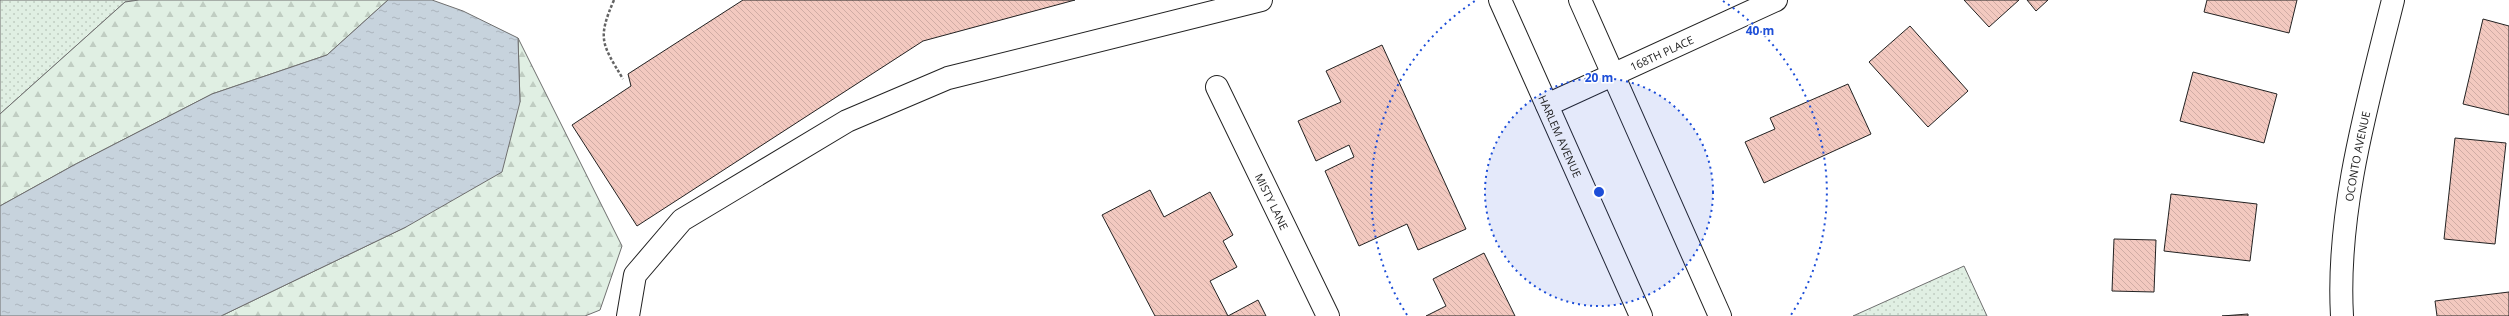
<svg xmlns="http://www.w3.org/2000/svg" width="2509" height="316" viewBox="0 0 2509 316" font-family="'Open Sans',sans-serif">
  <defs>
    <pattern id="grass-dots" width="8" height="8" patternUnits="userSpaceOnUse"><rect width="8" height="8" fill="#e0efe3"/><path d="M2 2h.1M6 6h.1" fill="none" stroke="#c0cdc2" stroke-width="1.8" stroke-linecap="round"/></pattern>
    <pattern id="forest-firs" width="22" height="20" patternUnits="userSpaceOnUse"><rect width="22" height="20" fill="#e0efe3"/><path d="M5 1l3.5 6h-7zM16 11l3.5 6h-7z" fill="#c0cdc2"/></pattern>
    <pattern id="water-ripples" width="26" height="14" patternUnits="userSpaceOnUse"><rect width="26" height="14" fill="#c7d3dd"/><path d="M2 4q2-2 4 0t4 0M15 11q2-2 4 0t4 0" fill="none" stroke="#abb5bd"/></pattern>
    <pattern id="building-back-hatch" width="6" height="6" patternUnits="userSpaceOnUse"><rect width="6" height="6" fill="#f3c9c0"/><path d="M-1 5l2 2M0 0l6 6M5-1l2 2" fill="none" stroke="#d0aca5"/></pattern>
  </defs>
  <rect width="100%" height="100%" fill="#fff"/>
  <!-- grass -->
  <path fill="url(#grass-dots)" stroke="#6f6f6f" d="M0,0H139L125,2L0,114Z
    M1964,266L1987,316H1853Z"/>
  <!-- forest -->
  <path fill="url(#forest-firs)" stroke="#6f6f6f" d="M139,0H388L327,55L212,94L74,165L0,206V114L125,2Z
    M518,38L622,246L600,310L585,316H221L406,227L520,102Z"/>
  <!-- water -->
  <path fill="url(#water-ripples)" stroke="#6f6f6f" d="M388,0H432L463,11L518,38L520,102L502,172L406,227L221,316H0V206L74,165L212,94L327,55Z"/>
  <!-- building -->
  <path fill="url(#building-back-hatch)" stroke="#222" d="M743,0H1075L923,41L637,226L572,125L631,86L628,74Z
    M1964,0H2019L1989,27Z
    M2027,0H2048L2036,11Z
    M2207,0H2297L2289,33L2204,12Z
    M2483,19L2509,26V115L2463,104Z
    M1910,26L1968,91L1928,127L1869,62Z
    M1382,45L1466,229L1418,250L1407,224L1359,246L1325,171L1354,157L1349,145L1316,161L1298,121L1341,102L1326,71Z
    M2193,72L2277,94L2264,143L2180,121Z
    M1848,84L1871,134L1764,183L1745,142L1775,129L1770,118Z
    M2455,138L2506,143L2495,244L2444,239Z
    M1150,190L1164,217L1210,192L1233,235L1223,241L1237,267L1210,281L1228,316L1258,300L1266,316H1155L1102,215Z
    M2171,194L2257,204L2250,261L2164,251Z
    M2114,239L2156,240L2154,292L2112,291Z
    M1484,253L1515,316H1426L1446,306L1433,279Z
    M2509,292V316H2437L2435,301Z
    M2248,314V316H2222Z"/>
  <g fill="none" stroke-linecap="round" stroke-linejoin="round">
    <defs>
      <g id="minor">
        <path id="s1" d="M1217,87L1328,316"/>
        <path id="s2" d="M1547,105L1776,0"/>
        <path d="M628,316L635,275L682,220L847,121L948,78L1261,0"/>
        <path id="s3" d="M2342,316C2336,211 2368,101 2393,0"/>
      </g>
      <g id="major">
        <path id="s4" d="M1500,0L1641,316"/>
        <path d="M1580,0L1720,316"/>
      </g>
    </defs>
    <!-- minor casing -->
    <use href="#minor" stroke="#222" stroke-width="24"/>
    <!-- major casing -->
    <use href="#major" stroke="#222" stroke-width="24"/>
    <!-- path -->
    <path stroke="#646464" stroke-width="2.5" stroke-dasharray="3 2" stroke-linecap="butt" d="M614,0C597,39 602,44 623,79"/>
    <!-- minor -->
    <use href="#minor" stroke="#fff" stroke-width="22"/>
    <!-- major -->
    <use href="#major" stroke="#fff" stroke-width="22"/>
  </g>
  <!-- distance rings -->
  <circle cx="1599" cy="192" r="114" fill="#1d4ed8" fill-opacity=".12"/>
  <g fill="none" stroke="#1d4ed8" stroke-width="2" stroke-dasharray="2 4">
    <circle cx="1599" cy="192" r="114"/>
    <path d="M1407 315A228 228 0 0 1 1475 1M1723 1A228 228 0 0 1 1791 315"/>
  </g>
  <g text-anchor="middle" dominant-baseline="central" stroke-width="3" stroke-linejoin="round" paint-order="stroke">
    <!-- street labels -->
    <g font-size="11" fill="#222" stroke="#fff">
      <text stroke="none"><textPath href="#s2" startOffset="126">168TH PLACE</textPath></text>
      <text stroke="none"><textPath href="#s4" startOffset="149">HARLEM AVENUE</textPath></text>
      <text stroke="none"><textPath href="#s3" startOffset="161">OCONTO AVENUE</textPath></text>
      <text stroke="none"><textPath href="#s1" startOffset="127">MISTY LANE</textPath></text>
    </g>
  </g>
  <circle cx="1599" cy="192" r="6" fill="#1d4ed8" stroke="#fff" stroke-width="2"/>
  <g font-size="12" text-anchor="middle" font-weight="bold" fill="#1d4ed8" stroke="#fff" stroke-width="3" stroke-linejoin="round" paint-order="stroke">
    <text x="1760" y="35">40 m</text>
    <text x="1599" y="82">20 m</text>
  </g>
</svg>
